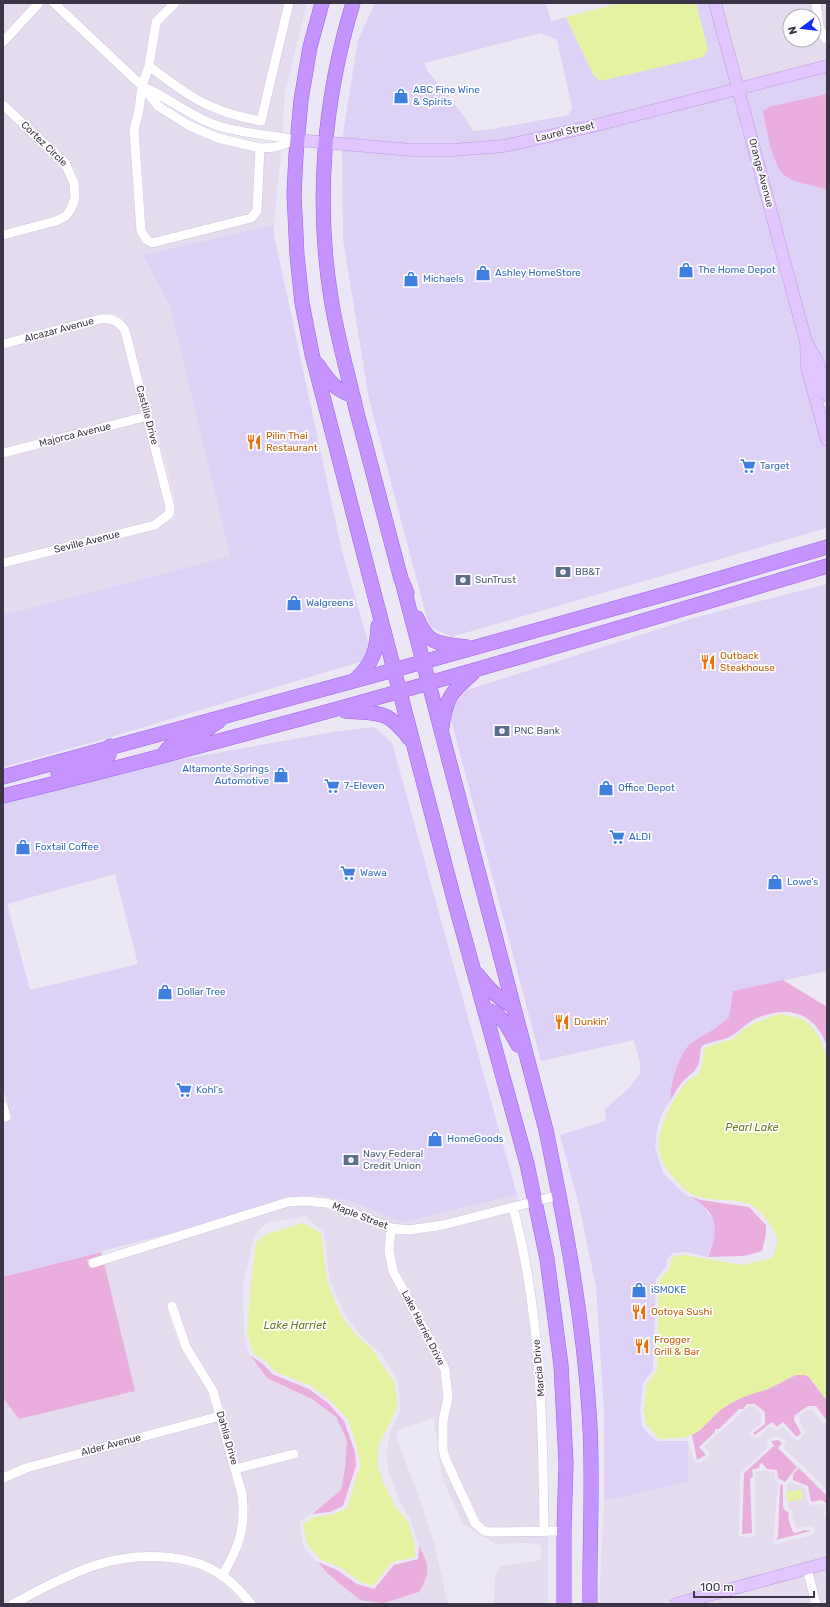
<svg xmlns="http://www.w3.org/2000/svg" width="830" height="1607" viewBox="0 0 830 1607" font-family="Rubik,sans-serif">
  <rect width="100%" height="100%" fill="#ece7f4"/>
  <!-- residential -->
  <path fill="#e4dbef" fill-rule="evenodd" d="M3,3H33L3,35Z
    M44,3H47L136,87L134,110L129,131L137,232L141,242L145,246H149L252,222L264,152L281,150L274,225L143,255L170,307L230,556L3,615V567L156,529L173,519L175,514L174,497L130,330L121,317L115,314L99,315L3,340V239L70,218L76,209L79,199V183L75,170L69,161L3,99V48Z
    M61,3H169L152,22L144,64L140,78Z
    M181,3H284L257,116L218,106L188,91L154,64L161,24Z
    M293,3H307L285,92L282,133L223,123L190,108L160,90L147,84L151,73L183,97L213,114L237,121L260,125L265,122Z
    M720,3H812L813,16H790V40H814V23L821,40L827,41V62L741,84Z
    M821,3H827V32L824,26Z
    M145,97L156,110L255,151L252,210L248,214L153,238L150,237L146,230L139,130Z
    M3,111L62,165L70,184V198L63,213L55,217L3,231Z
    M107,322L117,327L121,333L142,413L3,449V349Z
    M144,421L166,507L164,513L161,516L153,521L3,559V458Z
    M319,1195L353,1202L402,1222L517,1195L519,1201L442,1221L409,1226L393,1224L329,1199L310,1197Z
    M304,1205L326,1207L386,1231L384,1252L389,1272L440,1371L443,1398L439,1421V1449L446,1473L471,1524L481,1534L491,1536H548V1604H494L495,1576L501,1566L538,1561L541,1557V1546L537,1544L526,1543L496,1544L463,1524L442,1477L434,1418L397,1430V1439L422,1506L434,1543L448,1604H257L247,1591L228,1575L243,1546L247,1529L249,1510L241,1472L299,1457L298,1449L239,1464L217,1389L190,1345L175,1301L166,1304L176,1337L182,1349L204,1383L214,1413L3,1472V1398L19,1419L104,1263L289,1206ZM305,1216L324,1232L330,1281L345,1314L357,1331L382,1355L398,1382L401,1409L391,1430L386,1453L388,1469L400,1502L411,1521L419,1546L426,1559L419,1592L384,1603L327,1573L303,1546L300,1522L341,1490L345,1468L347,1440L337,1417L312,1399L267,1378L249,1354L244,1334L243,1286L253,1242L257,1232L267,1223Z
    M509,1212L523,1273L535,1373L538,1410L539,1528H492L486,1527L480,1520L455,1470L448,1448V1421L452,1397L449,1368L443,1354L398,1269L394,1251L395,1233L430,1232Z
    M748,1407H754L760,1411L761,1415V1424L749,1433L753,1438H758L771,1426L776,1431L783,1427L797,1441L805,1433L798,1416L806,1410L812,1409L827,1428V1490L783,1447L786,1444L785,1440L777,1436L768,1439L766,1442L769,1446L740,1473L739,1536L751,1537L755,1534V1472L762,1470L775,1473V1479L778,1482L773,1543L777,1544L812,1535L815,1532L814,1528L811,1527L804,1526L797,1529L792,1517L793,1511L788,1508L787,1485L790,1482L796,1484L805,1489L809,1505L821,1504L826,1508L824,1514L827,1521V1559L659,1604H599L604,1501L688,1482V1441L694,1462L699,1463L708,1458L710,1454L704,1447Z
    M217,1421L238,1495L239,1511L235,1544L220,1570L168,1554L59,1575L3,1604V1482L28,1472Z
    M136,1562H167L197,1569L219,1579L245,1604H22L80,1575L105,1567Z
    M827,1567V1604H821L812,1571Z
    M803,1573L811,1604H691Z"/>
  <!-- commercial -->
  <path fill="#ddd1f6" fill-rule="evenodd" d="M375,3H546L551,21L566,17L594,76L708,50L696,3H711L732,86L503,142L453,146H412L342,140L358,40ZM541,33L557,40L572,108L568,115L493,129L473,131L463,115L426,69L425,63Z
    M827,70V94L771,106L765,120L774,157L781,174L787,178L827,190V400L743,91Z
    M734,94L827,435V528L451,637L429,626L369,399L343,240L342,148L452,154Z
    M274,225V235L342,551L370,648L363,661L101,740L3,767V615L230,556L170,307L143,255Z
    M827,584V971L733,991L729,1017L714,1031L688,1046L681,1056L671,1100L662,1113L657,1129L655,1147L663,1173L682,1192L703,1206L713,1220L716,1231L708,1257L686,1252L673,1253L667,1259L666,1267L656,1279L653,1370L643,1383L640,1409L642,1426L646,1432L657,1441H688V1482L604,1501V1412L596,1287L579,1205L560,1135L606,1121L605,1109L629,1088L640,1073V1063L634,1040L541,1061L449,712L467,690L697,617Z
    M374,727L392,743L517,1195L402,1222L353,1202L319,1195L288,1198L176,1232L3,1277V1122L12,1120L3,1088V800L134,768L333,732ZM115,874L138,964L30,990L7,904Z"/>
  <!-- green -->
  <path fill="#e9aedd" d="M827,94V190C814,185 798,184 786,177C774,171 765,125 763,111L771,106Z
    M783,980L827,1007V1046C814,1010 785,1005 753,1020C745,1024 739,1032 731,1036C722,1041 711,1041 702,1046C699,1051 701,1056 699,1062C697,1071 689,1075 683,1081C678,1087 674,1094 671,1100C668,1090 680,1052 689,1045C702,1035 716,1030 729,1017L733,991Z
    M689,1196L701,1200L749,1207L766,1225V1234L762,1251L744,1256L708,1257C720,1227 718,1213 689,1196Z
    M101,1252L102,1255L87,1260L90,1268L104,1263L135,1391L19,1419L3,1398V1277Z
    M250,1355L264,1365L272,1374L309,1389L329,1404L344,1421L355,1452L356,1466L343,1506L330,1512L312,1514L341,1490L345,1468L347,1440L336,1417L312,1399L267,1378Z
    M796,1375H805L809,1377L827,1401V1421L816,1406H808L795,1415L794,1420L801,1433L797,1437L783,1422L777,1427L772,1422L755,1435L753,1433L765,1424V1412L755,1404H747L743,1409H739L719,1429H715V1432L699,1447L706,1455L697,1460L692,1435L699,1431L720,1410L729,1404L749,1394L768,1389Z
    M778,1440L782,1443L778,1448L797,1467L785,1482L778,1478L777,1470L767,1469L762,1463L760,1464L759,1468L752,1470L753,1476L750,1479L752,1533L742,1534L744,1473L774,1446L771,1441Z
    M799,1468L827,1496V1504L822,1500L811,1502L808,1486L793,1480V1474Z
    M783,1484V1506L784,1509L789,1513L788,1518L793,1532L795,1533L805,1530L811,1531L776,1540L778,1537L780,1485Z
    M419,1546C430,1566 430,1573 419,1592L384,1603L360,1600L327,1573L318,1562L337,1570L357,1584L374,1589L394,1565L418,1559Z"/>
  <!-- water -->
  <path fill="#e5f2a1" d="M620,3H696L708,50L703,57L601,81L594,76L566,17Z
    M780,1014C787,1016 795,1016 801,1019C816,1026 823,1045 827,1060V1401L809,1377L805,1375H795L768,1389L740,1398L720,1410L699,1431L687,1437L659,1439L646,1424L644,1409L647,1384L657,1370L659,1280L670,1268L671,1260L674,1256L684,1255L743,1265L773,1258L778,1239C774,1229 761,1208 750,1204C731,1197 705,1203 688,1192C683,1188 679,1183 675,1179C666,1170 660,1159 659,1147C658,1128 673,1097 686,1083C690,1079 696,1078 700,1072C704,1064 702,1056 704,1048L733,1039L744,1029L755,1023Z
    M303,1223L321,1233L327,1282L341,1315L354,1333L371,1348L395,1383L397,1408L379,1444L377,1463L383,1482L394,1505L408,1522L415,1545V1557L392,1562L373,1586L359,1581L340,1567L320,1559L307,1544L303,1524L314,1517L330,1515L347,1509L360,1466L358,1451L348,1419L332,1402L312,1386L274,1371L267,1362L253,1353L247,1333L251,1284L256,1242L268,1234Z
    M801,1489L803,1499L788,1502L786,1492Z"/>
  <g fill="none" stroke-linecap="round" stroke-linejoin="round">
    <defs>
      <path id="street" d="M54,3L142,86L158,106L188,125L218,138L260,148L275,147L297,140
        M175,3L156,22L149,66L142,86L139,110L134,130L141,231L147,240L152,243L251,218L257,211L260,148
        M816,3L819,27L825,38L827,37
        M3,42L39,3
        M149,66C188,96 210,112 261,121L289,3
        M145,88C171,99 194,119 222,127C246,134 271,135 295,140
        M3,105L65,163L74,183L75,198L71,209L66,216L56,221L3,235
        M3,344L100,319C112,318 119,321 125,331L170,507L169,514L155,525L3,563
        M3,453L148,416
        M3,1106L6,1117
        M513,1207C541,1313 543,1422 544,1532
        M391,1228L389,1251L393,1271L445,1369L448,1398L443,1421V1449L445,1458L475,1523L484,1531L491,1532L564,1531
        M93,1263L288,1202L304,1201L327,1203L391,1228L409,1230L443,1225L560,1195
        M172,1306L186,1347L213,1391L242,1494C246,1528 239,1547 222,1576
        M235,1469L294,1454
        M3,1478L26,1468L220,1416
        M807,1568L816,1604
        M13,1604C39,1590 65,1576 93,1566C132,1553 188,1551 223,1576C234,1584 243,1594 251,1604"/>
      <path id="secondary" d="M715,3L806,342L807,368L827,440
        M297,140L412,150H452L504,146L589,127L827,66
        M807,343L818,363L827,395
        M676,1604L827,1563"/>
      <path id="primary" d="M322,3L310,47L301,100L296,155L294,194L297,255L302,303L312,354L363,551L455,903L527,1164L547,1259L561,1365L566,1463L564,1531V1604
        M353,3C324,98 315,200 331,298C337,337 348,374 357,413C372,468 386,523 401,579L407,593
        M318,365C329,381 335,390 353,396
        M403,585L546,1130C565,1223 583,1316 589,1411C594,1475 589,1540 590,1604
        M417,618C428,646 440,643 467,647
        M355,680C373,663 377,651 378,626
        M345,711C381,714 386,709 410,739
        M442,727C446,698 451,692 473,673
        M163,756C171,739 185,741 200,734C206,730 213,725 219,721
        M58,773L103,760L109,755L110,746
        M3,777L423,662L687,588L827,547
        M3,796C280,729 554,648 827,566
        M477,974C488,988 497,998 513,1006
        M484,1009L496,1013L506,1024L518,1045"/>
    </defs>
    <!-- street casing -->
    <use href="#street" stroke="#d0c6dd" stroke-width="10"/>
    <!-- secondary casing -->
    <use href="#secondary" stroke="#be9de1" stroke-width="13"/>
    <!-- primary casing -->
    <use href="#primary" stroke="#9e61e7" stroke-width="15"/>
    <!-- street -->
    <use href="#street" stroke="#fff" stroke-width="9"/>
    <!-- secondary -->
    <use href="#secondary" stroke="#e3c5ff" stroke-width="12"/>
    <!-- primary -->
    <use href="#primary" stroke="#c694ff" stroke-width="14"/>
  </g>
  <!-- icons -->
  <defs>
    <symbol id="shop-bare" viewBox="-9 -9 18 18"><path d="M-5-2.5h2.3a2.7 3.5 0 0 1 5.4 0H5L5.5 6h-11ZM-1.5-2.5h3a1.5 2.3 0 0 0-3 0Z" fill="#3f7fe0" stroke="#fff" stroke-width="2.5" paint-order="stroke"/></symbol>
    <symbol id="restaurant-bare" viewBox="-9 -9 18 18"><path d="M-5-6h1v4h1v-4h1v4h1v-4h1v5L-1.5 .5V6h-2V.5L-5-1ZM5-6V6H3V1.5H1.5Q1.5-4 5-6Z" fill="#e8710a" stroke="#fff" stroke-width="2.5" paint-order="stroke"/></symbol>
    <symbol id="supermarket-bare" viewBox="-9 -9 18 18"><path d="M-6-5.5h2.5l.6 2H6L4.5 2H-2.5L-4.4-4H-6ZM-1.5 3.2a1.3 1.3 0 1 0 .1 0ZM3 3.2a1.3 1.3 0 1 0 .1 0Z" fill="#3f7fe0" stroke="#fff" stroke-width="2.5" paint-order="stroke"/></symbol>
    <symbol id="bank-bare" viewBox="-9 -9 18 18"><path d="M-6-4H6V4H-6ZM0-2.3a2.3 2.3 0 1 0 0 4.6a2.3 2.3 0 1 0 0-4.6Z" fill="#5c6f8a" stroke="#fff" stroke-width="2.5" paint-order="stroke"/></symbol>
  </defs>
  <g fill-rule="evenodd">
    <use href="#shop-bare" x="390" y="85" width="22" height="22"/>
    <use href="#shop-bare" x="675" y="259" width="22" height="22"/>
    <use href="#shop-bare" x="472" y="262" width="22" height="22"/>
    <use href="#shop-bare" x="400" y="268" width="22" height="22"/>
    <use href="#restaurant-bare" x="243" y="431" width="22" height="22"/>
    <use href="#supermarket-bare" x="737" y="455" width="22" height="22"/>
    <use href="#bank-bare" x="552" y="561" width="22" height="22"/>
    <use href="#bank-bare" x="452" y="569" width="22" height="22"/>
    <use href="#shop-bare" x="283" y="592" width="22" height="22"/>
    <use href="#restaurant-bare" x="697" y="651" width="22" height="22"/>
    <use href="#bank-bare" x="491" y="720" width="22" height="22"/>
    <use href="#shop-bare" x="270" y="764" width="22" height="22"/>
    <use href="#supermarket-bare" x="321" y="775" width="22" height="22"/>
    <use href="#shop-bare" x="595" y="777" width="22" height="22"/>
    <use href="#supermarket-bare" x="606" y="826" width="22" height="22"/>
    <use href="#shop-bare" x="12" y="836" width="22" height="22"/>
    <use href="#supermarket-bare" x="337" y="862" width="22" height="22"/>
    <use href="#shop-bare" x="764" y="871" width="22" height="22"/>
    <use href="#shop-bare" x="154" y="981" width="22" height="22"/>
    <use href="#restaurant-bare" x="551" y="1011" width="22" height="22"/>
    <use href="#supermarket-bare" x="173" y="1079" width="22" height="22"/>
    <use href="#shop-bare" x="424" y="1128" width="22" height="22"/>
    <use href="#bank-bare" x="340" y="1149" width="22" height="22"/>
    <use href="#shop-bare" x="628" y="1279" width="22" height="22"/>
    <use href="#restaurant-bare" x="628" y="1301" width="22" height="22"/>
    <use href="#restaurant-bare" x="631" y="1335" width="22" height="22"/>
  </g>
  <g text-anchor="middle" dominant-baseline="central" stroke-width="3.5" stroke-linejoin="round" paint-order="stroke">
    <!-- shop labels -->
    <g font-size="10" fill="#366cbe" stroke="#fff" text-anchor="start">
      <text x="413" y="90">ABC Fine Wine<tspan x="413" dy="12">&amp; Spirits</tspan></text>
      <text x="698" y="270">The Home Depot</text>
      <text x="495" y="273">Ashley HomeStore</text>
      <text x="423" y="279">Michaels</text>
      <text x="760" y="466">Target</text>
      <text x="306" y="603">Walgreens</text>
      <text x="269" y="769" text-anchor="end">Altamonte Springs<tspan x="269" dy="12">Automotive</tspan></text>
      <text x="344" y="786">7-Eleven</text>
      <text x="618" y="788">Office Depot</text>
      <text x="629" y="837">ALDI</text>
      <text x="35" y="847">Foxtail Coffee</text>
      <text x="360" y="873">Wawa</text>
      <text x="787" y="882">Lowe's</text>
      <text x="177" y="992">Dollar Tree</text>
      <text x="196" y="1090">Kohl's</text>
      <text x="447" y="1139">HomeGoods</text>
      <text x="651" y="1290">iSMOKE</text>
    </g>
    <!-- street labels -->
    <g font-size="10" fill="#3c3547" stroke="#fff">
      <text transform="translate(565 132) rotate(-13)">Laurel Street</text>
      <text transform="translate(44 144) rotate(44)">Cortez Circle</text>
      <text transform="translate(761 173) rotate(75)">Orange Avenue</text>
      <text transform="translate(59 330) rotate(-15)">Alcazar Avenue</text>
      <text transform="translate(147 415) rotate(75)">Castille Drive</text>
      <text transform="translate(75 435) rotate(-14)">Majorca Avenue</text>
      <text transform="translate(87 542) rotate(-14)">Seville Avenue</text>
      <text transform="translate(360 1216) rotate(21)">Maple Street</text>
      <text transform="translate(423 1328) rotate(63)">Lake Harriet Drive</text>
      <text transform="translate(539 1368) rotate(-95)">Marcia Drive</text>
      <text transform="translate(227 1438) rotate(74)">Dahlia Drive</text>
      <text transform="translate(111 1445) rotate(-15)">Alder Avenue</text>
    </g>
    <!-- food labels -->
    <g font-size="10" fill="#c56008" stroke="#fff" text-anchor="start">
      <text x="266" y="436">Pilin Thai<tspan x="266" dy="12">Restaurant</tspan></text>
      <text x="720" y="656">Outback<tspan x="720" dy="12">Steakhouse</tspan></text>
      <text x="574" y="1022">Dunkin'</text>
      <text x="651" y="1312">Ootoya Sushi</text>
      <text x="654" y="1340">Frogger<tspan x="654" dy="12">Grill &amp; Bar</tspan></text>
    </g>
    <!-- service labels -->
    <g font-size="10" fill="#4e5e75" stroke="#fff" text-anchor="start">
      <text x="575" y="572">BB&amp;T</text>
      <text x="475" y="580">SunTrust</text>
      <text x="514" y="731">PNC Bank</text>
      <text x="363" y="1154">Navy Federal<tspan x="363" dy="12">Credit Union</tspan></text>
    </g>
    <!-- water labels -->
    <g font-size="11" font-style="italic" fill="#6d7c22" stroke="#fff">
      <text x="752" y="1127">Pearl Lake</text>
      <text x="295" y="1325">Lake Harriet</text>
    </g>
  </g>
  <!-- border -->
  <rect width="830" height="1607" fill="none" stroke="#3c3547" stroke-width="8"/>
  <!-- north arrow -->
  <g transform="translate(802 28) rotate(255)"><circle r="19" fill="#ffffff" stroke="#b1aeb5"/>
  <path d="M0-3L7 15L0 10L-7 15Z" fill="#122aff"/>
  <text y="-6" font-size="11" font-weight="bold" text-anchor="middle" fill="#3c3547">N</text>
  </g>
  <!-- scale -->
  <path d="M694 1591v6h120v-6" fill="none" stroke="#3c3547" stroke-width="2"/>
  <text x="700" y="1591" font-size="12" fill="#3c3547" stroke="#ffffff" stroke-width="3" paint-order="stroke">100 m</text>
</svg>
